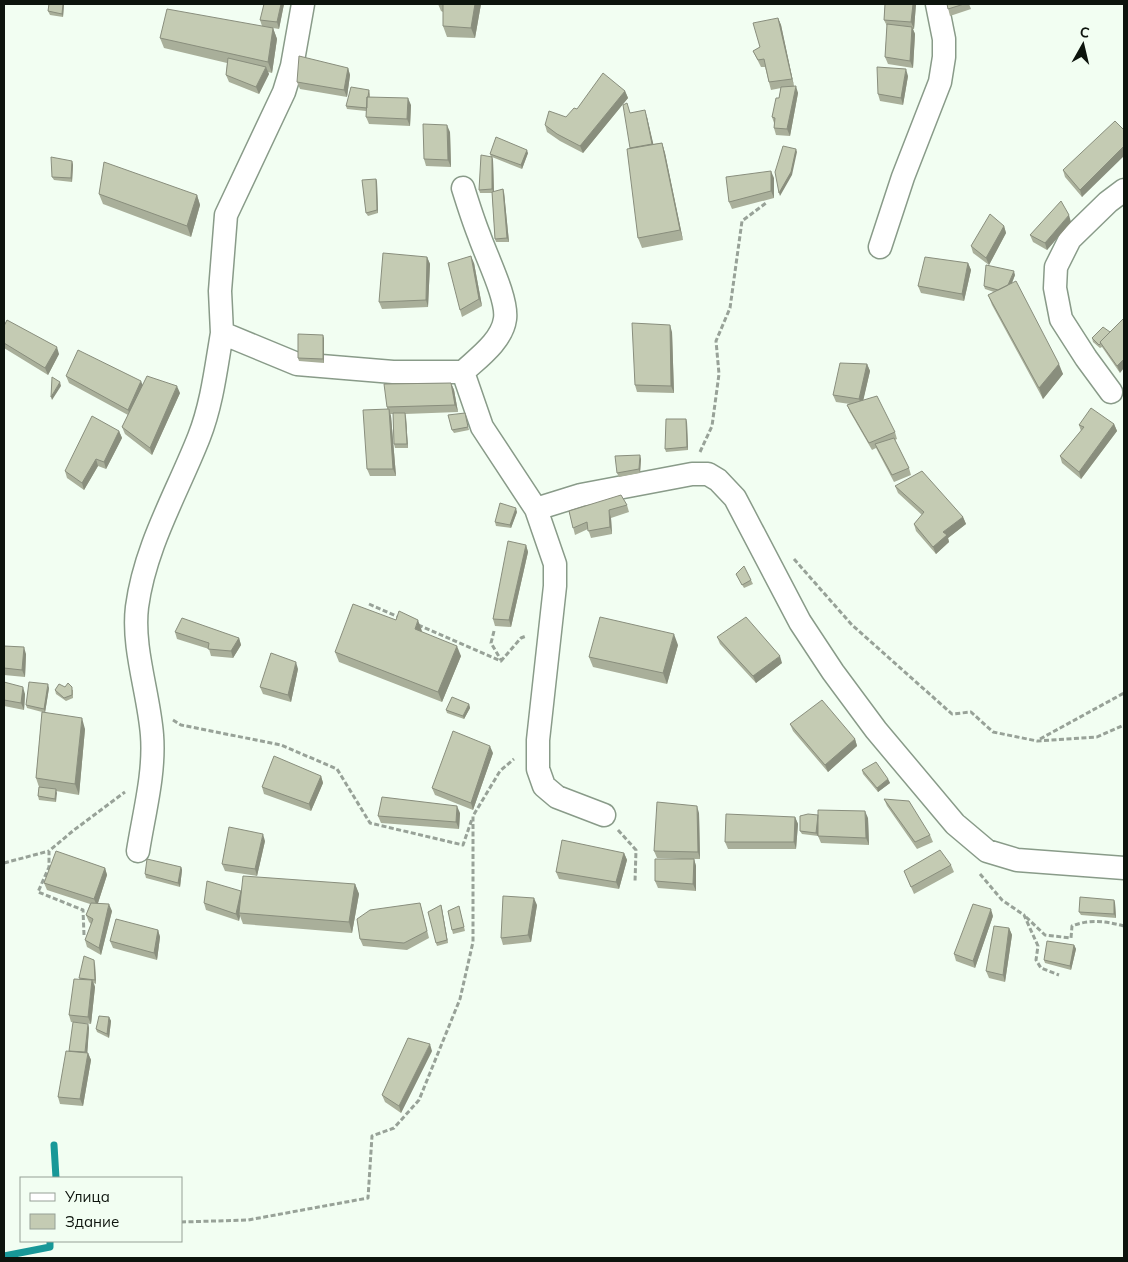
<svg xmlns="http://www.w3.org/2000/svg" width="1128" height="1262" viewBox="0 0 1128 1262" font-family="Mulish,sans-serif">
  <rect width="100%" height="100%" fill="#f2fef2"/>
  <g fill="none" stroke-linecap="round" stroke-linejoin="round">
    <!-- stream -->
    <path stroke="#189898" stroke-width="7" d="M54,1145L56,1178
      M4,1256L50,1247V1241"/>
    <defs>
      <path id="minor" d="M303,4L292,66L284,92L226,215L220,291L222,333L297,364L393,372H463L482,427L536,509L581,495L692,474H708L718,480L735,498L800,622L833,672L876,730L955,824L987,851L1017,860L1124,868
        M463,188C468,204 473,220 479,235C486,256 508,299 505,319C502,341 478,358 463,372
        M880,247L903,177L940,82L944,57V39L937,4
        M1111,392L1086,358L1061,319L1055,288L1056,267L1070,239L1108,202L1124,190
        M536,509L555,564V586L538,740V769L544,786L557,797L604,815
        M138,851C144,813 155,773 152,735C149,694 132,648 137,607C145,546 177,493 199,437C212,404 216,368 222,333"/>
    </defs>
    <!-- minor casing -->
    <use href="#minor" stroke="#899b89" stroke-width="25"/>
    <!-- path -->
    <path stroke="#98a298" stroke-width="3" stroke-dasharray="5 2.5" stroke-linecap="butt" d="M700,452L712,426L719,374L716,341L730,308L742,221L766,203
      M794,559L852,625L952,714L971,712L993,732L1037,741L1097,737L1124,725
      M369,604L401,618
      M418,625L501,661L521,638L526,636
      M494,631L491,643L501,660
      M173,720L181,725L281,745L337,769L370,823L463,845L472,819
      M1040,739L1124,693
      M618,830L636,850L635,882
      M4,863L49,851
      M980,874L1002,900L1024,915L1038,946L1036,960L1041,968L1059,975
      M1026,917L1045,935L1071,938L1072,926C1090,919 1105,921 1124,926
      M84,935L83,910L38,892L49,867V851L74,830L125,792
      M181,1222L248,1220L368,1198L372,1136L394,1128L419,1100L460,999L473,942V816L500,771L514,759"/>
    <!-- minor -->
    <use href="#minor" stroke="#fff" stroke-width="22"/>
  </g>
  <!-- wall -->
  <path fill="#a9af9a" d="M49,4H64L63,17L50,15L48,11Z
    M284,4L279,29L273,28L277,39L272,73L268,72L269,74L259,94L229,82L226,75L227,63L164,48L160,38L262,26L260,20Z
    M438,4H481L475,38L447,37L443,26V12L441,11Z
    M885,4H916L914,29H913L915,34L913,68L888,64L885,57L887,26L884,20Z
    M947,4H969L971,9L950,16Z
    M778,18L781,25L794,86L798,93L790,136L776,135L774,128V123L772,117L779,98L781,88L771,90L765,67H761L753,51L760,47Z
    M348,68L350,75L347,97L300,89L297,82Z
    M908,76L903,105L880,101L878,94Z
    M369,90L370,94V97L411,105L410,126L369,124L366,117V111L347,109L346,106Z
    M625,91L628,98L583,153L560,141L547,132L545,125L566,117L577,109Z
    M630,113L647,117L653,144L662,143L665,153L683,240L642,248L638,238L630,148Z
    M1124,130L1082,197L1065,177L1063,170Z
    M450,132L451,167L426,166L424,159Z
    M528,153L522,169L492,157L493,160L494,192L503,189L504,192L509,242H496L495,239L492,193H480L479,190L491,157L490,154Z
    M72,161L73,165L72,182L54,180L52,177Z
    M774,178V198L732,209L729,202Z
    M376,179L377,182L378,213L368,216L366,213Z
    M99,194L197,195L200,205L191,237L103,204Z
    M1071,222L1047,250L1033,242L1030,235Z
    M1004,226L1006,233L989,265L973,253L971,246Z
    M427,257L430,264L428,307L382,309L379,302Z
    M474,263L482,306L462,317L460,310Z
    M968,263L971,270L964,301L921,293L918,286Z
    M1015,275L1012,283L1063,374L1043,399L992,305L988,295L994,292L985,289L984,286Z
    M4,326L59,354L48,375L4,348Z
    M672,332L674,393L637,392L635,385Z
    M1110,332L1120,373L1102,347L1100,348L1093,342L1092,338Z
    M324,338V363L299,361L298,358Z
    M867,364L870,371L863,400L895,432L897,439L895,440L909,468L911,475L894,482L876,448L872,450L850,412L847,405L850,404L836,402L833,395Z
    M66,376L143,385L180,393L152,455L125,434L122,427L128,415L69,383Z
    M451,383L454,390L458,412L405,414L406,417L408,448H395L394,444L393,414H390L391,416L396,476H370L367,469L387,409V407Z
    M466,416L469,430L454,433L452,430Z
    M687,422L688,450L666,452L665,449Z
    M1114,424L1117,431L1081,479L1062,463L1060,456L1081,431L1079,425Z
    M119,431L122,438L106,469L98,466L84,490L67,478L65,471Z
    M641,459L640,473L619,477L617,473Z
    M895,486L963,517L966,524L948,538L949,542L936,554L916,531L914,524L922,515L898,493Z
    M627,505L629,512L611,518L612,534L591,538L588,529L575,535L569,511Z
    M517,512L511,528L496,526L495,522Z
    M526,545L528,552L511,627L495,626L493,619Z
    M736,574L751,580L753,584L744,588Z
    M421,631L461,656L442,702L339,662L335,652L422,631Z
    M175,632L239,638L241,645L233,658L211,656L209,649L177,639Z
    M717,637L782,663L756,683L720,644Z
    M678,645L667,684L593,667L589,657Z
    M4,646L26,654L25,677L4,675Z
    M298,669L291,702L263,694L260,687Z
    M4,682L25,694L24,710L4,706Z
    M65,687L73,690V698L66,701L56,694L55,690Z
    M49,688L45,712L85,729L79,795L56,791V802L39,800L38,796L39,787L36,778L42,712L27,708L26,705Z
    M469,704L470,708L464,719L447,713L446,710Z
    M790,724L855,739L857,746L828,772L793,731Z
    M493,753L473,810L435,795L432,788Z
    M862,770L888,779L890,783L878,792L863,774Z
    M321,776L323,783L311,811L264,794L262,787Z
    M884,799L930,835L933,842L917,849L887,806Z
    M460,813L459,829L381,823L378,816Z
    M699,813L700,859H694L696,866V891L658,888L655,881L682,859L657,858L654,851Z
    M818,815L868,818L869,845L821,843L818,836V830V836L802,834L800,831Z
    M795,817L798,824L796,849H728L725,842Z
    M265,841L257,876L225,871L222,864Z
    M624,853L627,860L619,889L559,879L556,872Z
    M951,865L954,872L914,894L904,871Z
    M181,867L182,870L180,887L146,878L145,874Z
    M105,868L107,875L98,903L112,911L101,955L87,947L85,940L91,924L89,922L86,915L90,904L47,890L44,883Z
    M355,884L359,894L352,933L243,924L240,916L239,921L206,910L204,903L241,891V892Z
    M1114,900L1115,903L1116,918L1081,915L1079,912Z
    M420,903L422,910L429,938L407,950L363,946L360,939Z
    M441,905L442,909L448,943L437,946L436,943Z
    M537,905L531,942L503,945L501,938Z
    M459,906L465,931L453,934L452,930Z
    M993,916L975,968L956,961L954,954Z
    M1009,928L1012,935L1005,982L989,978L986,971Z
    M158,930L160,937L157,960L113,948L110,941Z
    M1074,945L1076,949L1071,970L1045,963L1044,960Z
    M95,964L96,984L94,983L95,987L91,1024L71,1022L69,1015L80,979L79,978Z
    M109,1017L111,1021L109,1038L97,1032L96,1029Z
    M88,1024L89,1028L87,1053H88L91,1060L83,1106L60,1104L58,1097L69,1051Z
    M432,1051L401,1113L385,1102L382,1095Z"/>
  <!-- shaded-wall -->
  <path fill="#898e7d" d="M63,4H64L63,17L62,14Z
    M281,4H284L279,29L277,22Z
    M475,4H481L475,38L471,28Z
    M913,4H916L914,29L911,22Z
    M778,18L781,25L794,86L792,79Z
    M912,27L915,34L913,68L910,61Z
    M273,28L277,39L272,73L268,62Z
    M266,67L269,74L259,94L256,87Z
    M348,68L350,75L347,97L344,90Z
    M906,69L908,76L903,105L901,98Z
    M796,86L798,93L790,136L787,129Z
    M625,91L628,98L583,153L580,146Z
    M408,98L411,105L410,126L407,119Z
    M645,110L647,117L655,151L652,144Z
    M447,125L450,132L451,167L448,160Z
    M662,143L665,153L683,240L680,230Z
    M1124,146V156L1082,197L1080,190Z
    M796,149L797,152L792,175L780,196L779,193Z
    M527,150L528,153L522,169L521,165Z
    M492,157L493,160L494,193L492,189Z
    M72,161L73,165L72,182L71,178Z
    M771,171L774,178V198L771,191Z
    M376,179L377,182L378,213L377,210Z
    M503,189L504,192L509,242L507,238Z
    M197,195L200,205L191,237L187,226Z
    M1069,215L1071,222L1047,250L1045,243Z
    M1004,226L1006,233L989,265L986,258Z
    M471,256L474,263L482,306L479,299Z
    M427,257L430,264L428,307L426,300Z
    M968,263L971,270L964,301L962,294Z
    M1014,271L1015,275L1007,295L1005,292Z
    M670,325L672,332L674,393L671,386Z
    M323,335L324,338V363L323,359Z
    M57,347L59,354L48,375L45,368Z
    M1124,359V368L1120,373L1117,366Z
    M867,364L870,371L862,406L859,399Z
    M1059,364L1063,374L1043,399L1039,388Z
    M141,381L144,388L131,417L128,410Z
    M60,382L61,386L52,400L51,397Z
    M451,383L454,390L458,412L455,405Z
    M177,386L180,393L152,455L150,448Z
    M389,409L391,416L396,476L393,469Z
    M405,413L406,417L408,448L407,444Z
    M686,419L687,422L688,450L687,447Z
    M1114,424L1117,431L1081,479L1079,472Z
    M119,431L122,438L106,469L104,462Z
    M640,455L641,459L640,473L639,469Z
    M96,459L98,466L84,490L82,483Z
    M516,508L517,512L511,528L510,525Z
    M609,510L611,518L612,534L610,527Z
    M963,517L966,524L948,538L949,542L936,554L933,547L943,532Z
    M526,545L528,552L511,627L509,620Z
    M418,620L422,631L419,639L415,629Z
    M674,634L678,645L667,684L663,673Z
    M239,638L241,645L233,658L231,651Z
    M457,646L461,656L442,702L438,692Z
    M24,647L26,654L25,677L22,670Z
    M780,656L782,663L756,683L753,676Z
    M296,662L298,669L291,702L288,695Z
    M48,684L49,688L45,713L44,709Z
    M23,687L25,694L24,710L21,703Z
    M469,704L470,708L464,719L463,716Z
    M82,718L85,729L79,795L75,784Z
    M855,739L857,746L828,772L825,765Z
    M490,746L493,753L473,810L471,803Z
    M321,776L323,783L311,811L309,804Z
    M888,779L890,783L878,792L877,788Z
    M56,789L57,793L56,802L55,799Z
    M457,806L460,813L459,829L456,822Z
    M697,806L699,813L700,859L698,852Z
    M865,811L868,818L869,845L866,838Z
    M818,815L819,819L818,836L816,833Z
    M795,817L798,824L796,849L794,842Z
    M263,834L265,841L257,876L255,869Z
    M624,853L627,860L619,889L616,882Z
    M694,859L696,866V891L693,884Z
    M181,867L182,870L180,887L178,883Z
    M105,868L107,875L97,906L94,899Z
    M355,884L359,894L352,933L349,922Z
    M241,891L243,898L239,913L240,916L239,921L236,914Z
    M534,898L537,905L531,942L528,935Z
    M1114,900L1115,903L1116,918L1114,914Z
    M109,904L112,911L101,955L99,948Z
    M441,905L442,909L448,943L447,940Z
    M991,909L993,916L975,968L973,961Z
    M1009,928L1012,935L1005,982L1003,975Z
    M158,930L160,937L157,960L154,953Z
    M1074,945L1076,949L1071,970L1070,966Z
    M94,960L95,964L96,984L95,980Z
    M92,980L95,987L91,1024L88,1017Z
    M109,1017L111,1021L109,1038L107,1034Z
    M88,1024L89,1028L87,1058L85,1055Z
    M430,1044L432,1051L401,1113L399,1106Z
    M88,1053L91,1060L83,1106L80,1099Z"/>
  <!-- building -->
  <path fill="#c4cbb3" stroke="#898e7d" d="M49,4H63L62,14L48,11Z
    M264,4H281L277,22L260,20Z
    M443,4H475L471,28L443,26Z
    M885,4H913L911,22L884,20Z
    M947,4H964L948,9Z
    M167,9L273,28L268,62L160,38Z
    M778,18L792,79L769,82L764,59L758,60L753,51L760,47L753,23Z
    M887,24L912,27L910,61L885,57Z
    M299,56L348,68L344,90L297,82Z
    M228,58L266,67L256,87L226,75Z
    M877,67L906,69L901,98L878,94Z
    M603,73L625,91L580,146L557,134L545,125L549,111L566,117L574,108L577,109Z
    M796,86L787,129L774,128L775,118L772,117L776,98H779L781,87Z
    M351,87L369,90L368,97H367V108L346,106Z
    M367,97L408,98L407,119L366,117Z
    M627,103L630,113L645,110L652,144L630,148L623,105Z
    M1115,121L1124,130V146L1080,190L1063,170Z
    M423,124L447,125L448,160L424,159Z
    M496,137L527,150L521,165L490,154Z
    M662,143L680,230L638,238L627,149Z
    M783,146L796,149L791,172L779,193L775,172Z
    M481,155L492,157V189L479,190Z
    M51,157L72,161L71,178L52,177Z
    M104,162L197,195L187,226L99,194Z
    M771,171V191L729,202L726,177Z
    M376,179L377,210L366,213L362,180Z
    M503,189L507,238L495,239L492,192Z
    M1061,201L1069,215L1045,243L1030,235Z
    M990,214L1004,226L986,258L971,246Z
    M383,253L427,257L426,300L379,302Z
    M471,256L479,299L460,310L448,263Z
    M925,257L968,263L962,294L918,286Z
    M986,265L1014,271L1008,285L998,290L984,286Z
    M1016,281L1059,364L1039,388L988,295Z
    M1124,318V359L1117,366L1100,342Z
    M7,320L57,347L45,368L4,343V326Z
    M632,323L670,325L671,386L635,385Z
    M1103,327L1110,332L1100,342L1101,343L1099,345L1092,338Z
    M298,334L323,335V359L298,358Z
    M78,350L141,381L128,410L66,376Z
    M840,363L867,364L859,399L833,395Z
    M147,376L177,386L150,448L122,427Z
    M52,377L60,382L51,397Z
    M451,383L455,405L387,407L384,384Z
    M877,396L895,432L869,443L847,405Z
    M1091,408L1114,424L1079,472L1060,456L1084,427L1079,425Z
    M389,409L393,469H367L363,410Z
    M393,413H405L407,444H394Z
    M465,413L468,427L452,430L448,415Z
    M92,416L119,431L104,462L96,459L82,483L65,471Z
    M666,419H686L687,447L665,449Z
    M894,438L909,468L892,475L875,444Z
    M640,455L639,469L617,473L615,456Z
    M922,471L963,517L943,532L947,535L933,547L914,524L924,512L895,486Z
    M621,495L627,505L609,510L610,527L588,531L587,522L573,528L569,511Z
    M500,503L516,508L510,525L495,522Z
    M508,541L526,545L509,620L493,619Z
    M744,566L751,580L742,585L736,574Z
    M353,604L396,620L399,611L418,620L415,629L457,646L438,692L335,652Z
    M600,617L674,634L663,673L589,657Z
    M746,617L780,656L753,676L717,637Z
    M182,618L239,638L231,651L208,649L209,643L175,632Z
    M4,646L24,647L22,670L4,668Z
    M271,653L296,662L288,695L260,687Z
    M4,682L23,687L21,703L4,700Z
    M29,682L48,684L44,709L26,705Z
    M68,683L72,687V695L64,698L55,690L59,684L65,687Z
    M452,697L469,704L463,716L446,710Z
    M822,700L855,739L825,765L790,724Z
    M42,712L82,718L75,784L36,778Z
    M453,731L490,746L471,803L432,788Z
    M274,756L321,776L309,804L262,787Z
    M876,762L888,779L877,788L862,770Z
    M39,787L56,789L55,799L38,796Z
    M382,797L457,806L456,822L378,816Z
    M884,799L909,801L930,835L915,842Z
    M657,802L697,806L698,852L654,851Z
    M818,810L865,811L866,838L818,836Z
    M726,814L795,817L794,842H725Z
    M808,814L818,815L816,833L800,831V816Z
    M229,827L263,834L255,869L222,864Z
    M562,840L624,853L616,882L556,872Z
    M940,850L951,865L911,887L904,871Z
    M56,851L105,868L94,899L44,883Z
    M147,859L181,867L178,883L145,874Z
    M655,859H694L693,884L655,881Z
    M243,876L355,884L349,922L239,913Z
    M207,881L241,891L236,914L204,903Z
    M503,896L534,898L528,935L501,938Z
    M1080,897L1114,900V914L1079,912Z
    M91,903L109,904L99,948L85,940L93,919L86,915Z
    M420,903L427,931L404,943L360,939L357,919L370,910Z
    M973,904L991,909L973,961L954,954Z
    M441,905L447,940L436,943L428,912Z
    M459,906L464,927L452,930L448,911Z
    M116,919L158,930L154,953L110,941Z
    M994,926L1009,928L1003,975L986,971Z
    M1047,941L1074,945L1070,966L1044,960Z
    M84,956L94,960L95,980L79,978Z
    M74,979L92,980L88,1017L69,1015Z
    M99,1016L109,1017L107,1034L96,1029Z
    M73,1022L88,1024L85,1052L69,1051Z
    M408,1038L430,1044L399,1106L382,1095Z
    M66,1051L88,1053L80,1099L58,1097Z"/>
  <!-- border -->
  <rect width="1128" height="1262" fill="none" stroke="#0d140d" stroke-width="10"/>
  <!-- legend -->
  <rect x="20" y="1177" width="162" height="65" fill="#f2fef2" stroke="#96a096"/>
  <rect x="30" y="1193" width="25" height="8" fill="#ffffff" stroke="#96a096"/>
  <text x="65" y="1202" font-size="15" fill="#0d140d">Улица</text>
  <rect x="30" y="1214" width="25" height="15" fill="#c4cbb3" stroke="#96a096"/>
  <text x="65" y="1227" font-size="15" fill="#0d140d">Здание</text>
  <!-- north arrow -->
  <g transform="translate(1083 45) rotate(8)" stroke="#f2fef2" stroke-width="4" paint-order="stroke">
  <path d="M0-4L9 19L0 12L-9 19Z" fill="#0d140d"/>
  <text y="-8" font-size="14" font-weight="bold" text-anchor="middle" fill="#0d140d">С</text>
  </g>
</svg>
